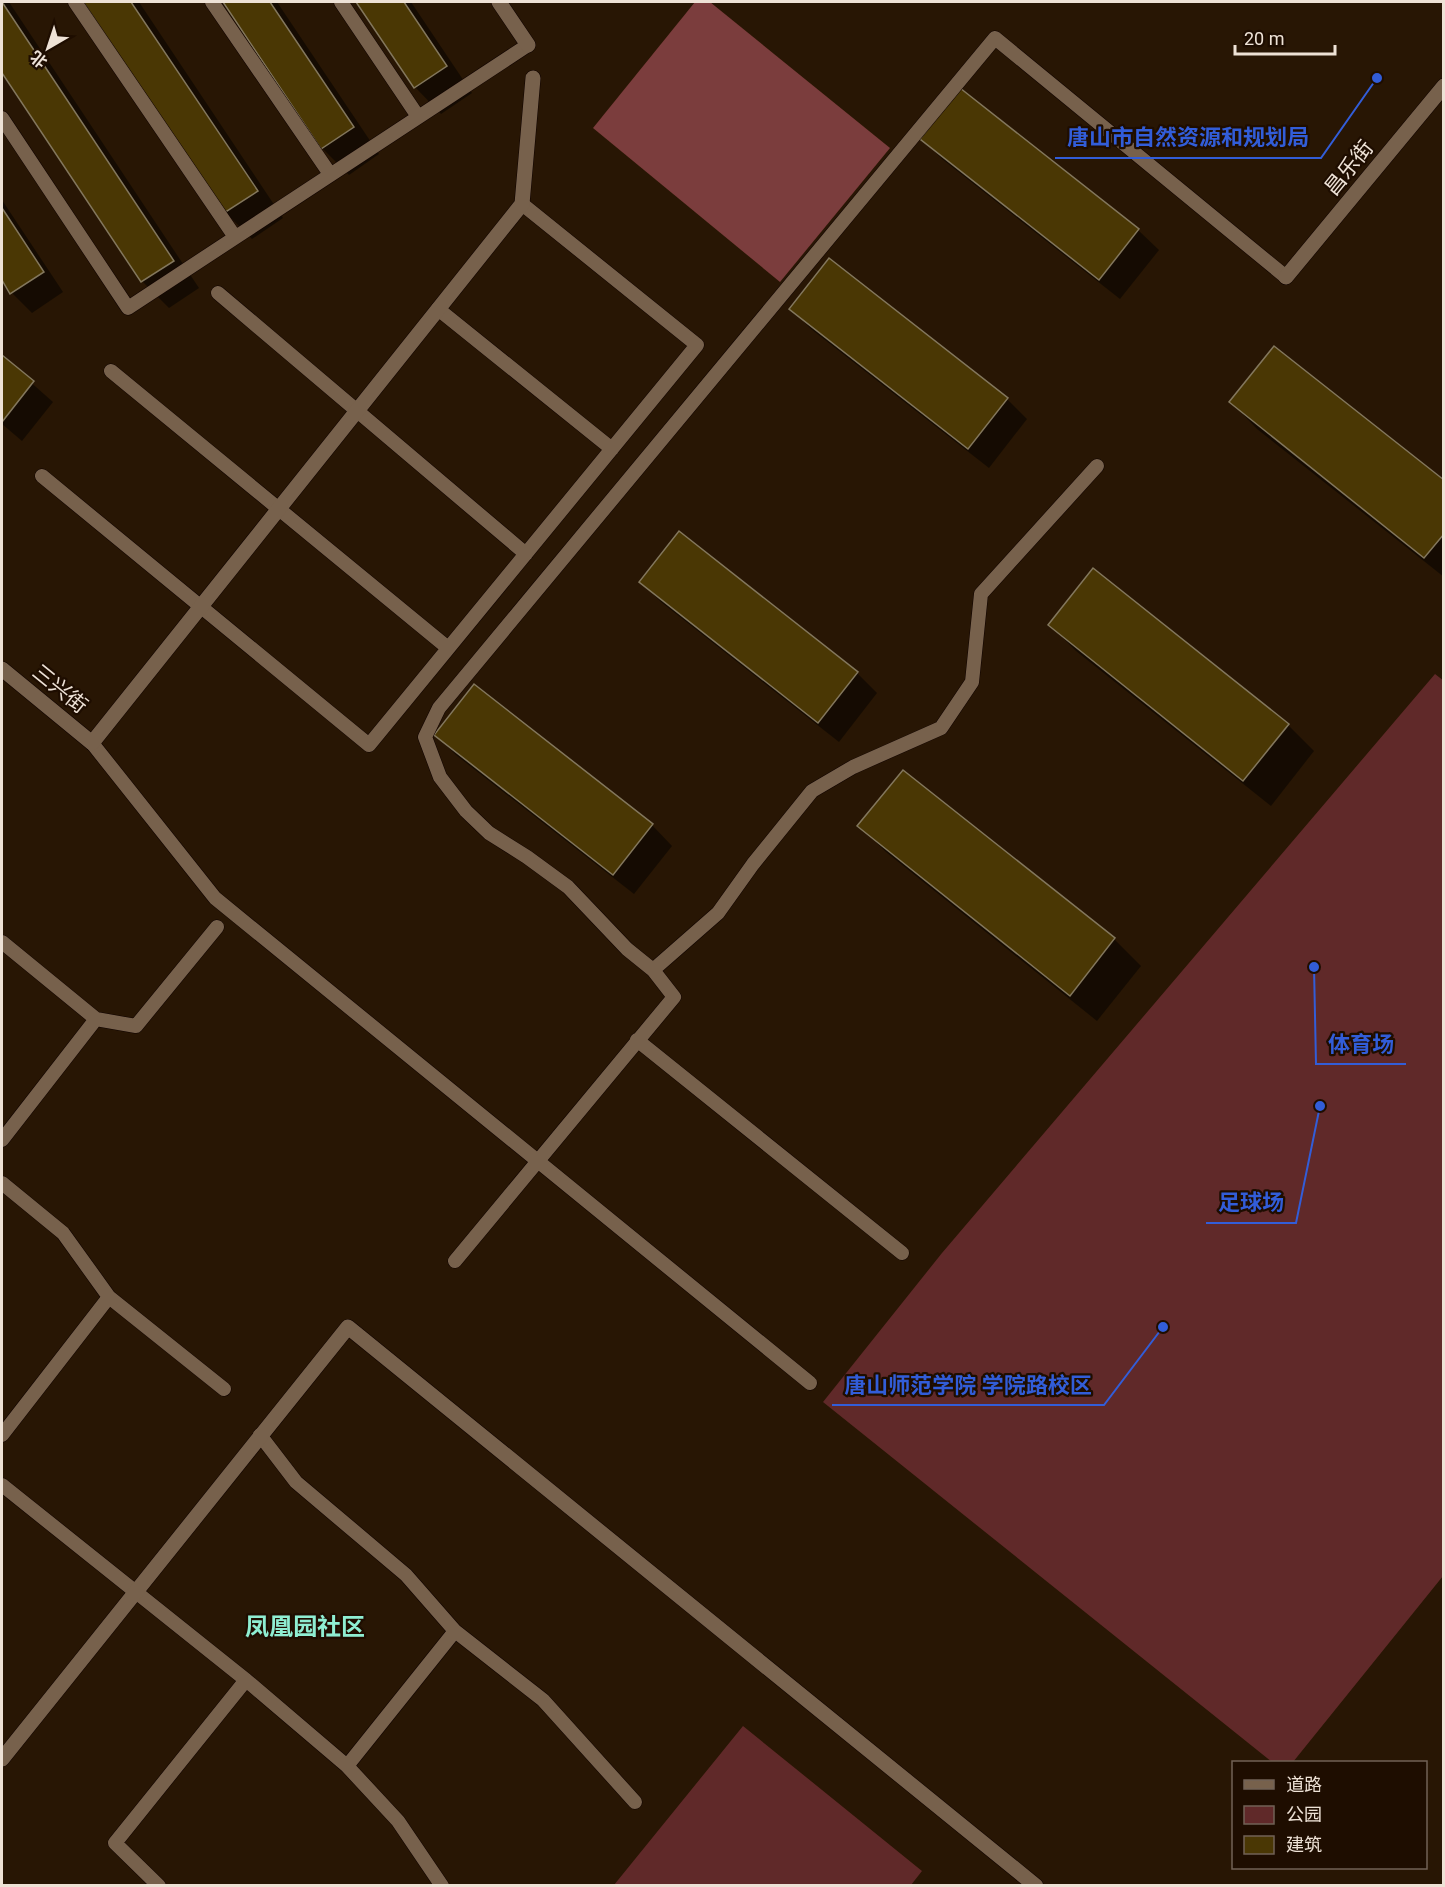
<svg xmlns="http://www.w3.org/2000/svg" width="1445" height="1887" viewBox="0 0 1445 1887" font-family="Roboto,'Noto Sans SC',sans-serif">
  <rect width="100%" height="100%" fill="#281604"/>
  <!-- green -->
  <path fill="#602929" d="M1435,674L1444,681L1443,1576L1293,1762H1272L823,1402L942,1253Z
    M743,1726L922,1871L911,1885H614Z"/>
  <!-- forest -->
  <path fill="#7b3d3d" d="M695,2H710L890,148L780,282L593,128Z"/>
  <!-- shadow -->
  <path fill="#0007" d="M2,2H9L199,288L169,308L142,281L2,70Z
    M85,2H139L283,218L252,239L225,212Z
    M224,2H277L379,154L349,175L322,148Z
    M358,2H411L472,93L441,114L415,87Z
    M961,90L1138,230L1159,250L1120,299L942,159L922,139Z
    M2,200L63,292L32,313L12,293L2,278Z
    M791,309L1007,399L1027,419L989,468L811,329Z
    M2,357L53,402L22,441L2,424Z
    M1231,402L1444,482V577L1257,429Z
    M680,533L857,673L877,693L839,742L661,602L641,582Z
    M1050,625L1288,725L1314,751L1271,806L1076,651Z
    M475,686L652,825L672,846L634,894L456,755L436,735Z
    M903,772L1114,939L1141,966L1097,1021L886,852L859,826Z"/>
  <!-- building -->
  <path fill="#4a3704" stroke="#83775d" stroke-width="1.5" d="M2,2L174,261L141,282L2,73Z
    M83,2H131L258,191L224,213Z
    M223,2H270L354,127L321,149Z
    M356,2H404L447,66L414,88Z
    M960,88L1139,229L1099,280L920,139Z
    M2,208L44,272L10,294L2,280Z
    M829,258L1008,398L968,449L789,309Z
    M1274,346L1444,480V534L1424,558L1229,402Z
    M2,355L34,381L2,422Z
    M679,531L858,672L818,723L639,582Z
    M1093,568L1289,724L1243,781L1048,625Z
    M474,684L653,824L613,875L434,735Z
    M903,770L1115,938L1070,996L857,826Z"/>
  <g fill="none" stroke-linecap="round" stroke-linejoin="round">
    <defs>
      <path id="service" d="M75,2L235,237
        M212,2L330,174
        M341,2L417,115
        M2,118L128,308L528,45
        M218,293L526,554
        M438,309L612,449
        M111,371L448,648
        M42,476L369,745L697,345L522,204
        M92,743L215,898L810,1383
        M2,942L96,1019L2,1140
        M653,970L627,949L568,887L527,857L489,833L466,811L440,777L425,737L439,708L995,38L1286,277
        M96,1019L136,1026L217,927
        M637,1040L902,1253
        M2,1183L63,1233L109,1297L2,1435
        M455,1261L674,997L653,970L718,913L753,864L812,791L853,767L941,728L972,682L981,594L1097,466
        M109,1297L224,1389
        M260,1435L296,1482L406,1575L455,1631L543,1700L635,1802
        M2,1485L246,1680L347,1766L398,1821L442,1886
        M347,1766L455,1631
        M159,1886L115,1843L246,1680"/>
      <path id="minor" d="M499,2L528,45
        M1286,277L1444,86
        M2,669L92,743L522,204L533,78
        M2,1759L348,1327L1036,1886"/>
    </defs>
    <!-- service casing -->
    <use href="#service" stroke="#100300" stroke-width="15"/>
    <!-- minor casing -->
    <use href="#minor" stroke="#100300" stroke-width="16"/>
    <!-- service -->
    <use href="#service" stroke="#77614c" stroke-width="14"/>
    <!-- minor -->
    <use href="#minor" stroke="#77614c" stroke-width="15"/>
  </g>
  <g text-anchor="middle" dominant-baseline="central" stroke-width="4.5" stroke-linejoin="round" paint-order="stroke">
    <!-- street labels -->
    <g font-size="21" fill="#eee2d6" stroke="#1e0d00">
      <text transform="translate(1349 168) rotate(-51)">昌乐街</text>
      <text transform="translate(60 689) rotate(39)">三兴街</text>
    </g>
    <!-- quarter labels -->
    <g font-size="24" font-weight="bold" fill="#8feed2" stroke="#1e0d00">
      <text x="305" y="1627">凤凰园社区</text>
    </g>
  </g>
  <!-- callouts -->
  <path fill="none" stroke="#325dd8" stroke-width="2" d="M1377 78L1321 158H1055M1314 967L1316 1064H1406M1320 1106L1296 1223H1206M1163 1327L1104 1405H832"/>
  <g fill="#325dd8" stroke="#1e0d00" stroke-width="2">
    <circle cx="1377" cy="78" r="6"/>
    <circle cx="1314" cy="967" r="6"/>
    <circle cx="1320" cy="1106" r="6"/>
    <circle cx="1163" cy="1327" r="6"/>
  </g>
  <g font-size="22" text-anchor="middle" font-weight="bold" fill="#325dd8" stroke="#1e0d00" stroke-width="4.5" stroke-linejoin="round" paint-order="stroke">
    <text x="1188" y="145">唐山市自然资源和规划局</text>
    <text x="1361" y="1052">体育场</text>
    <text x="1251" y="1210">足球场</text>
    <text x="968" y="1393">唐山师范学院 学院路校区</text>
  </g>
  <!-- border -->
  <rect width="1445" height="1887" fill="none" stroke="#eee2d6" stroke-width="6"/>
  <!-- legend -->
  <rect x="1232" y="1761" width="195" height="108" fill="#1e0d00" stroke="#716256" stroke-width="1.5"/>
  <rect x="1244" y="1780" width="30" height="9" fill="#77614c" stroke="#716256" stroke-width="1.5"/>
  <text x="1286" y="1791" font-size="18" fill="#eee2d6">道路</text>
  <rect x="1244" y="1806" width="30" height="18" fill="#602929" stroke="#716256" stroke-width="1.5"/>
  <text x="1286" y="1821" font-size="18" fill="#eee2d6">公园</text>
  <rect x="1244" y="1836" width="30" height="18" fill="#4a3704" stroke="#716256" stroke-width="1.5"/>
  <text x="1286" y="1851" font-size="18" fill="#eee2d6">建筑</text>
  <!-- north arrow -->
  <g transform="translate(48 48) rotate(219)" stroke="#1e0d00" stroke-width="4.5" paint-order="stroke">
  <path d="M0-4.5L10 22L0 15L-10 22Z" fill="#eee2d6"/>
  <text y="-9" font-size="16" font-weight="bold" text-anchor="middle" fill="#eee2d6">北</text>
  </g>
  <!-- scale -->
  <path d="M1235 45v9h100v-9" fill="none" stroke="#eee2d6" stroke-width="3"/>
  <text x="1244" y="45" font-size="18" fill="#eee2d6" stroke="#1e0d00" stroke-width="4.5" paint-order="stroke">20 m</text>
</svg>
